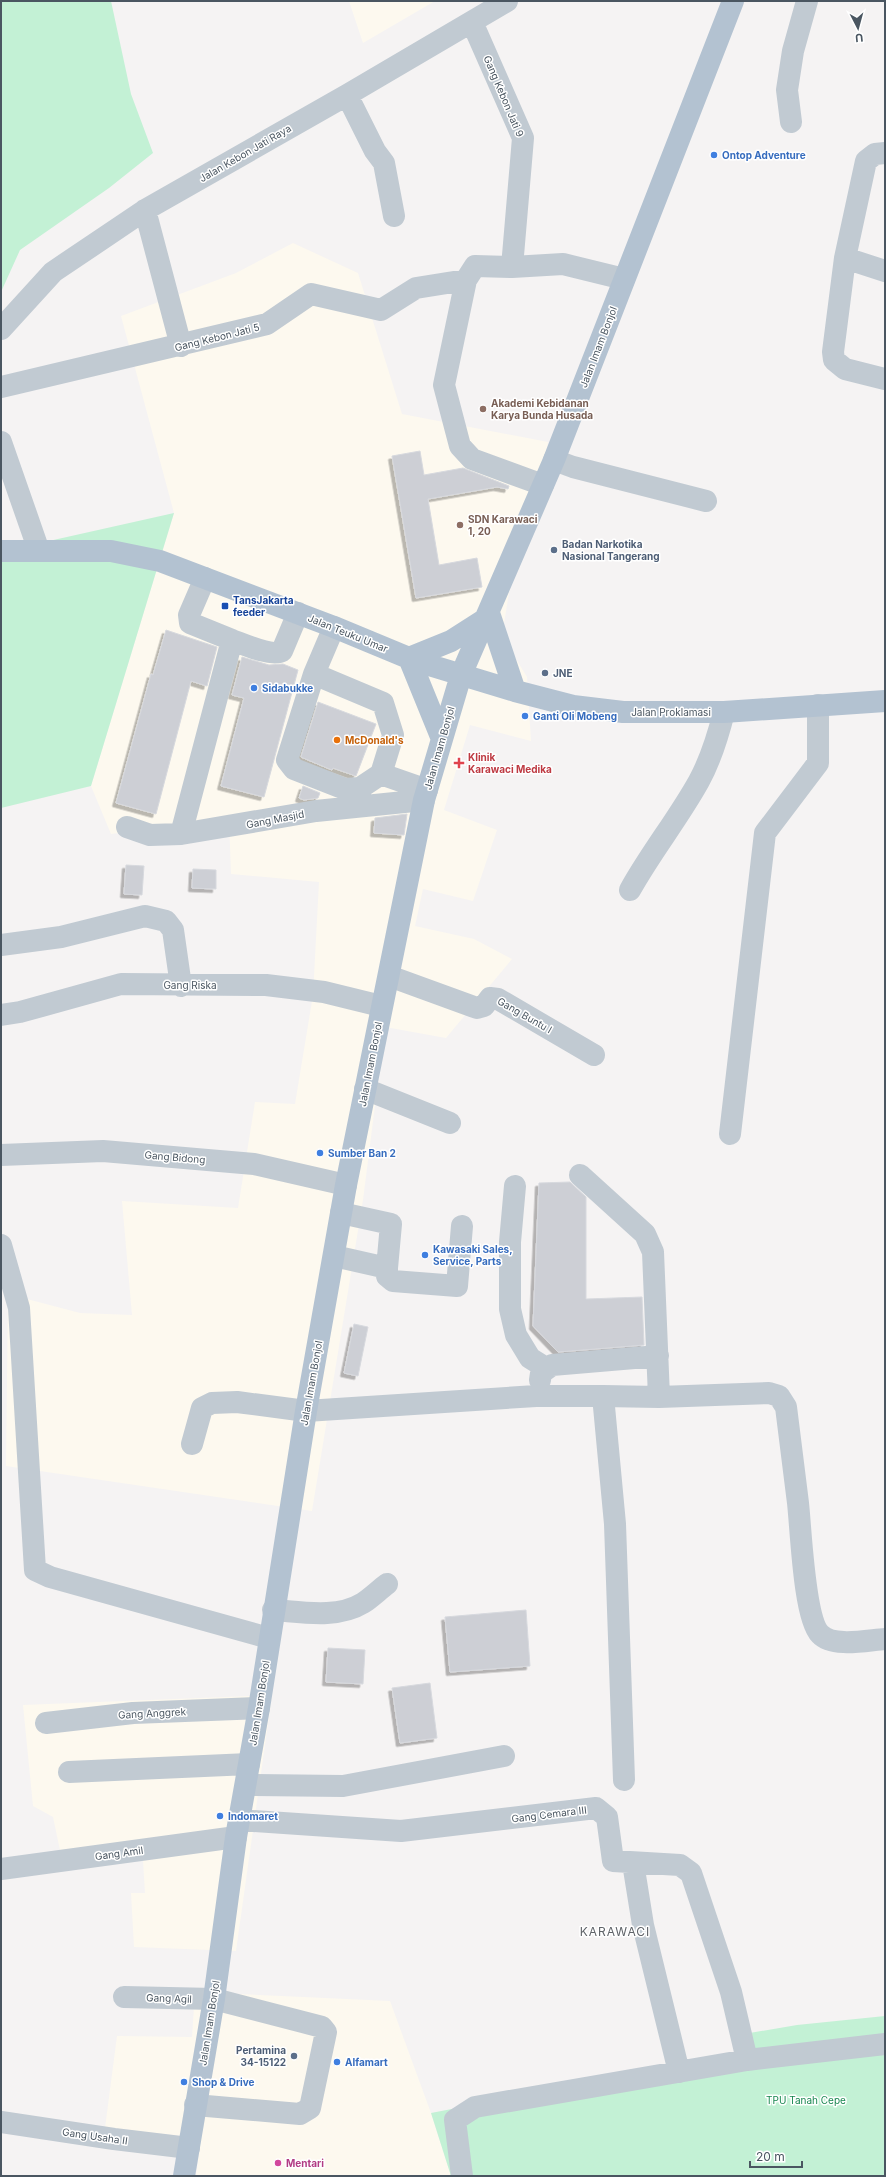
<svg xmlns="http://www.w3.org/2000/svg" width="886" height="2177" viewBox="0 0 886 2177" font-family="Inter,sans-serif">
  <defs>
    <filter id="shadow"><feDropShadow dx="-3.5" dy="3.5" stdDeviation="0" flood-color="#0004"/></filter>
  </defs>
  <rect width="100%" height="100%" fill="#f5f3f3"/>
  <!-- commercial -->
  <path fill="#fdf9ef" d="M349,1H435L363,43Z
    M293,243L358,273L402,414L548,442L536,507L512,574L502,636L527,677L531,741L470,725L444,810L497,830L473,901L423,889L415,926L474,939L512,959L446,1038L385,1027L363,1200L312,1511L6,1466L8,1294L80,1313L132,1315L122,1201L238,1208L255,1102L295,1104L313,995L319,882L231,874L229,818L111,834L91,786L174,513L121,316L236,273Z
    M272,1695L236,1951L134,1947L131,1893H145L142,1845L61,1855L53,1817L33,1806L23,1705Z
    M195,1992L390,2001L431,2113L451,2176H196L201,2138L105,2128L117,2036L192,2037Z"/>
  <!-- green -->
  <path fill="#c3f1d5" d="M1,1H111L131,94L153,153L109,188L20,250L1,292Z
    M174,513L91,786L1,808V559L40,543Z
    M885,2016V2176H451L431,2113L737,2054L732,2036L797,2025Z"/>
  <!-- building -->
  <path fill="#cdcfd5" stroke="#d7d9de" filter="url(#shadow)" d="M420,451L424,475L463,468L509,486L508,489L497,487L428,499L439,565L477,558L482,587L416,598L392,456Z
    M166,630L217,647L207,686L191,681L156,814L116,803L151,674L153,675Z
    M242,657L269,665L283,664L298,670L264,797L221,786L244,698L232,695Z
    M318,702L376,724L356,776L333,768L332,770L301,757Z
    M303,786L320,793L318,798L304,800L299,798Z
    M407,814L404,835L374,833L375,818Z
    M126,865L144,866L142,895L124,894Z
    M193,869L216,870V889L192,888Z
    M570,1182L586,1197V1299L642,1297L644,1345L558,1352L533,1326L539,1183Z
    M354,1324L368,1327L358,1376L344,1373Z
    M526,1610L530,1666L450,1672L445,1617Z
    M328,1648L365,1650L363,1684L326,1682Z
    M430,1683L437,1738L400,1743L392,1688Z"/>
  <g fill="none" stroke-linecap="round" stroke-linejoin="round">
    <!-- minor -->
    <path stroke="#c1cad2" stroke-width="22" d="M472,22L523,138L512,267
      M347,95L375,151L384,163L394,216
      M791,122L787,90L793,51L807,1
      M885,153L875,154L866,161L845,258L833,352L834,360L845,369L885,379
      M145,210L181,346
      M845,258L885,271
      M1,329L53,272L145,210L347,95L507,1
      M1,387L267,324L311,294L381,310L416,288L466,280
      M1,442L39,551
      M554,460L573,467L706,501
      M543,485L472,459L460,446L444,385L466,280L475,266L512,267L563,264L624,279
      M232,640C243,644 272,657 282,651L298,613
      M314,674L383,703L393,735L381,774L360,788L345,789L294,769L287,760Z
      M314,674L334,627
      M381,774L427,790
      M127,827L150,835L181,834L316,811L424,800
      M181,834L232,640L190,623L189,615L205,578
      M630,890C651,852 678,819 699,781C711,759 718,736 724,712
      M1,945L61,937L145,916L166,921L173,930L181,986
      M389,976L477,1008L484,1006L490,998L498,999L594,1055
      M1,1015L20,1012L121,984L266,985L324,992L381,1006
      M365,1089L450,1123
      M730,1134L765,833L818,763V705
      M1,1155L103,1151L254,1164L346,1185
      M580,1175L645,1234L653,1252L659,1397
      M515,1186L510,1242V1309L516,1335L530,1358L546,1368
      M1,1245L19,1308L35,1570L50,1577L269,1638
      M334,1256L387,1268L391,1224L341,1213
      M387,1268V1276L393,1281L457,1286L462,1226
      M540,1380L541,1373L552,1365L658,1356
      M603,1396L659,1397L769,1393L779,1396L786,1407C790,1439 794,1471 798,1503C801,1529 804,1618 820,1634C833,1648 868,1640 885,1639
      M192,1444L202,1408L212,1403L237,1402L306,1411L536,1396H603L615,1524L624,1780
      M273,1610C302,1612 337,1619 363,1603C371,1598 379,1590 387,1584
      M46,1723L133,1713L259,1708
      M69,1772L249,1764
      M246,1785L343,1786L504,1756
      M239,1820L401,1831L596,1808L607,1817L613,1861L680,1865L691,1873L731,1992L747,2060
      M633,1863L643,1925L679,2072
      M1,1869L236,1837
      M124,1997L214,1999L322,2027L326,2032L310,2108L300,2114L195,2105
      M1,2122L114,2139L189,2148
      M462,2176L455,2120L475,2107L747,2060L885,2044"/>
    <!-- major -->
    <path stroke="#b3c2d1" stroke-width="22" d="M1,551H111L160,561L334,627L416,661L515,691L573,706L623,712H724L885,701
      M489,613L515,691
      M442,739L409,658L451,641L487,618
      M184,2176L214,1999L236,1837L259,1708L306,1411L346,1185L424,800L461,675L554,460L733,1"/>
  </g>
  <!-- markers -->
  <g fill="#3f7fe0" stroke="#fff" stroke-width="1.5">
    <circle cx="714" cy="155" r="4"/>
    <circle cx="254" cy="688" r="4"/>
    <circle cx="525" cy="716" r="4"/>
    <circle cx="320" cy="1153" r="4"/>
    <circle cx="425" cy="1255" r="4"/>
    <circle cx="220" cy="1816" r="4"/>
    <circle cx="337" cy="2062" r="4"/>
    <circle cx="184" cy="2082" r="4"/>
  </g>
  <g fill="#8d6e63" stroke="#fff" stroke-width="1.5">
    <circle cx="483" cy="409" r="4"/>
    <circle cx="460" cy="525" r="4"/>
  </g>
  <g fill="#5c6f8a" stroke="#fff" stroke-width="1.5">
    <circle cx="554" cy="550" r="4"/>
    <circle cx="545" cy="673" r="4"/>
    <circle cx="294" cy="2056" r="4"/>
  </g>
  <rect fill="#1a4fb4" stroke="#fff" stroke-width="1.5" x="221" y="602" width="8" height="8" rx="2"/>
  <circle fill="#e8710a" stroke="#fff" stroke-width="1.5" cx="337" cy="740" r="4"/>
  <path fill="#e0444e" stroke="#fff" stroke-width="1.5" d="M457 757h4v4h4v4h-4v4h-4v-4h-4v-4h4z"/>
  <circle fill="#d1479c" stroke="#fff" stroke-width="1.5" cx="278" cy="2163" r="4"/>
  <g text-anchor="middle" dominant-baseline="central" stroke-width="3" stroke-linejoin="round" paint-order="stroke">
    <!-- street labels -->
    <g font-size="10" fill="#4a5661" stroke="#fff">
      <text transform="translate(504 96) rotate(67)">Gang Kebon Jati 9</text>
      <text transform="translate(245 153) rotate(-30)">Jalan Kebon Jati Raya</text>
      <text transform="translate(217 337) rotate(-14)">Gang Kebon Jati 5</text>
      <text transform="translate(598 347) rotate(-69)">Jalan Imam Bonjol</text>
      <text transform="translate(348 633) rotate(22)">Jalan Teuku Umar</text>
      <text x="671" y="712">Jalan Proklamasi</text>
      <text transform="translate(439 748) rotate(-74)">Jalan Imam Bonjol</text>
      <text transform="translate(275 819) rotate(-11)">Gang Masjid</text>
      <text x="190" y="985">Gang Riska</text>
      <text transform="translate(525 1015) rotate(30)">Gang Buntu I</text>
      <text transform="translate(370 1064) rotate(-79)">Jalan Imam Bonjol</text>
      <text transform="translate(175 1157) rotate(5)">Gang Bidong</text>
      <text transform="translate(311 1383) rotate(-80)">Jalan Imam Bonjol</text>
      <text transform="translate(259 1703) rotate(-81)">Jalan Imam Bonjol</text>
      <text transform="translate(152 1713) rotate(-3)">Gang Anggrek</text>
      <text transform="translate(549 1814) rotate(-7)">Gang Cemara III</text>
      <text transform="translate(119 1853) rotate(-8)">Gang Amil</text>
      <text transform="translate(169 1998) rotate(2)">Gang Agil</text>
      <text transform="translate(209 2023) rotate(-81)">Jalan Imam Bonjol</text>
      <text transform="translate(95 2136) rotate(8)">Gang Usaha II</text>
    </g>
    <!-- shop labels -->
    <g font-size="10" font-weight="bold" fill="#366cbe" stroke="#fff" text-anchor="start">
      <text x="722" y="155">Ontop Adventure</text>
      <text x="262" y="688">Sidabukke</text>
      <text x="533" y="716">Ganti Oli Mobeng</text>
      <text x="328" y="1153">Sumber Ban 2</text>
      <text x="433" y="1249">Kawasaki Sales,<tspan x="433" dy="12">Service, Parts</tspan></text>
      <text x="228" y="1816">Indomaret</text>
      <text x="345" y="2062">Alfamart</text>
      <text x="192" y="2082">Shop &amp; Drive</text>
    </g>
    <!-- education labels -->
    <g font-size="10" font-weight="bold" fill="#785e54" stroke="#fff" text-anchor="start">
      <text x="491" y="403">Akademi Kebidanan<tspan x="491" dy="12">Karya Bunda Husada</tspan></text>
      <text x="468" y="519">SDN Karawaci<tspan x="468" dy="12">1, 20</tspan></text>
    </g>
    <!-- service labels -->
    <g font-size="10" font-weight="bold" fill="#4e5e75" stroke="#fff" text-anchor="start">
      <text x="562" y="544">Badan Narkotika<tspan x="562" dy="12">Nasional Tangerang</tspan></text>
      <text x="553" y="673">JNE</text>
      <text x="286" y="2050" text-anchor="end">Pertamina<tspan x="286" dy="12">34-15122</tspan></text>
    </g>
    <!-- transit labels -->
    <g font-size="10" font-weight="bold" fill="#164399" stroke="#fff" text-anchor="start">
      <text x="233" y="600">TansJakarta<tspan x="233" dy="12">feeder</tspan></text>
    </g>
    <!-- food labels -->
    <g font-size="10" font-weight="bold" fill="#c56008" stroke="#fff" text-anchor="start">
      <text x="345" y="740">McDonald's</text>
    </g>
    <!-- health labels -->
    <g font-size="10" font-weight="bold" fill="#be3a42" stroke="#fff" text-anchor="start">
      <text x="468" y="757">Klinik<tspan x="468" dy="12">Karawaci Medika</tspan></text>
    </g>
    <!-- park labels -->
    <g font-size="10" fill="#17864f" stroke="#fff">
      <text x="806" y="2100">TPU Tanah Cepe</text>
    </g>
    <!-- hotel labels -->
    <g font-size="10" font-weight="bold" fill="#b23c85" stroke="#fff" text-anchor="start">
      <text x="286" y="2163">Mentari</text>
    </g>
    <!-- quarter labels -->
    <g font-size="12" letter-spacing="1" fill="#5f6368" stroke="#fff">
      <text x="615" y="1931">KARAWACI</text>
    </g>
  </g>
  <!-- border -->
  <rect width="886" height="2177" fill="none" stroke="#4a5661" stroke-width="4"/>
  <!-- north arrow -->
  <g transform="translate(858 28) rotate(174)" stroke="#ffffff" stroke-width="3" paint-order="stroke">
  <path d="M0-3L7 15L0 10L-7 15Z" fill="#4a5661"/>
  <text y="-6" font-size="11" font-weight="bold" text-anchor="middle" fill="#4a5661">U</text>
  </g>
  <!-- scale -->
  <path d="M750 2161v6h52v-6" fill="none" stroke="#4a5661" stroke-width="2"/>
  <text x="756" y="2161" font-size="12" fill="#4a5661" stroke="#ffffff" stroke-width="3" paint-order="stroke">20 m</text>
</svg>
